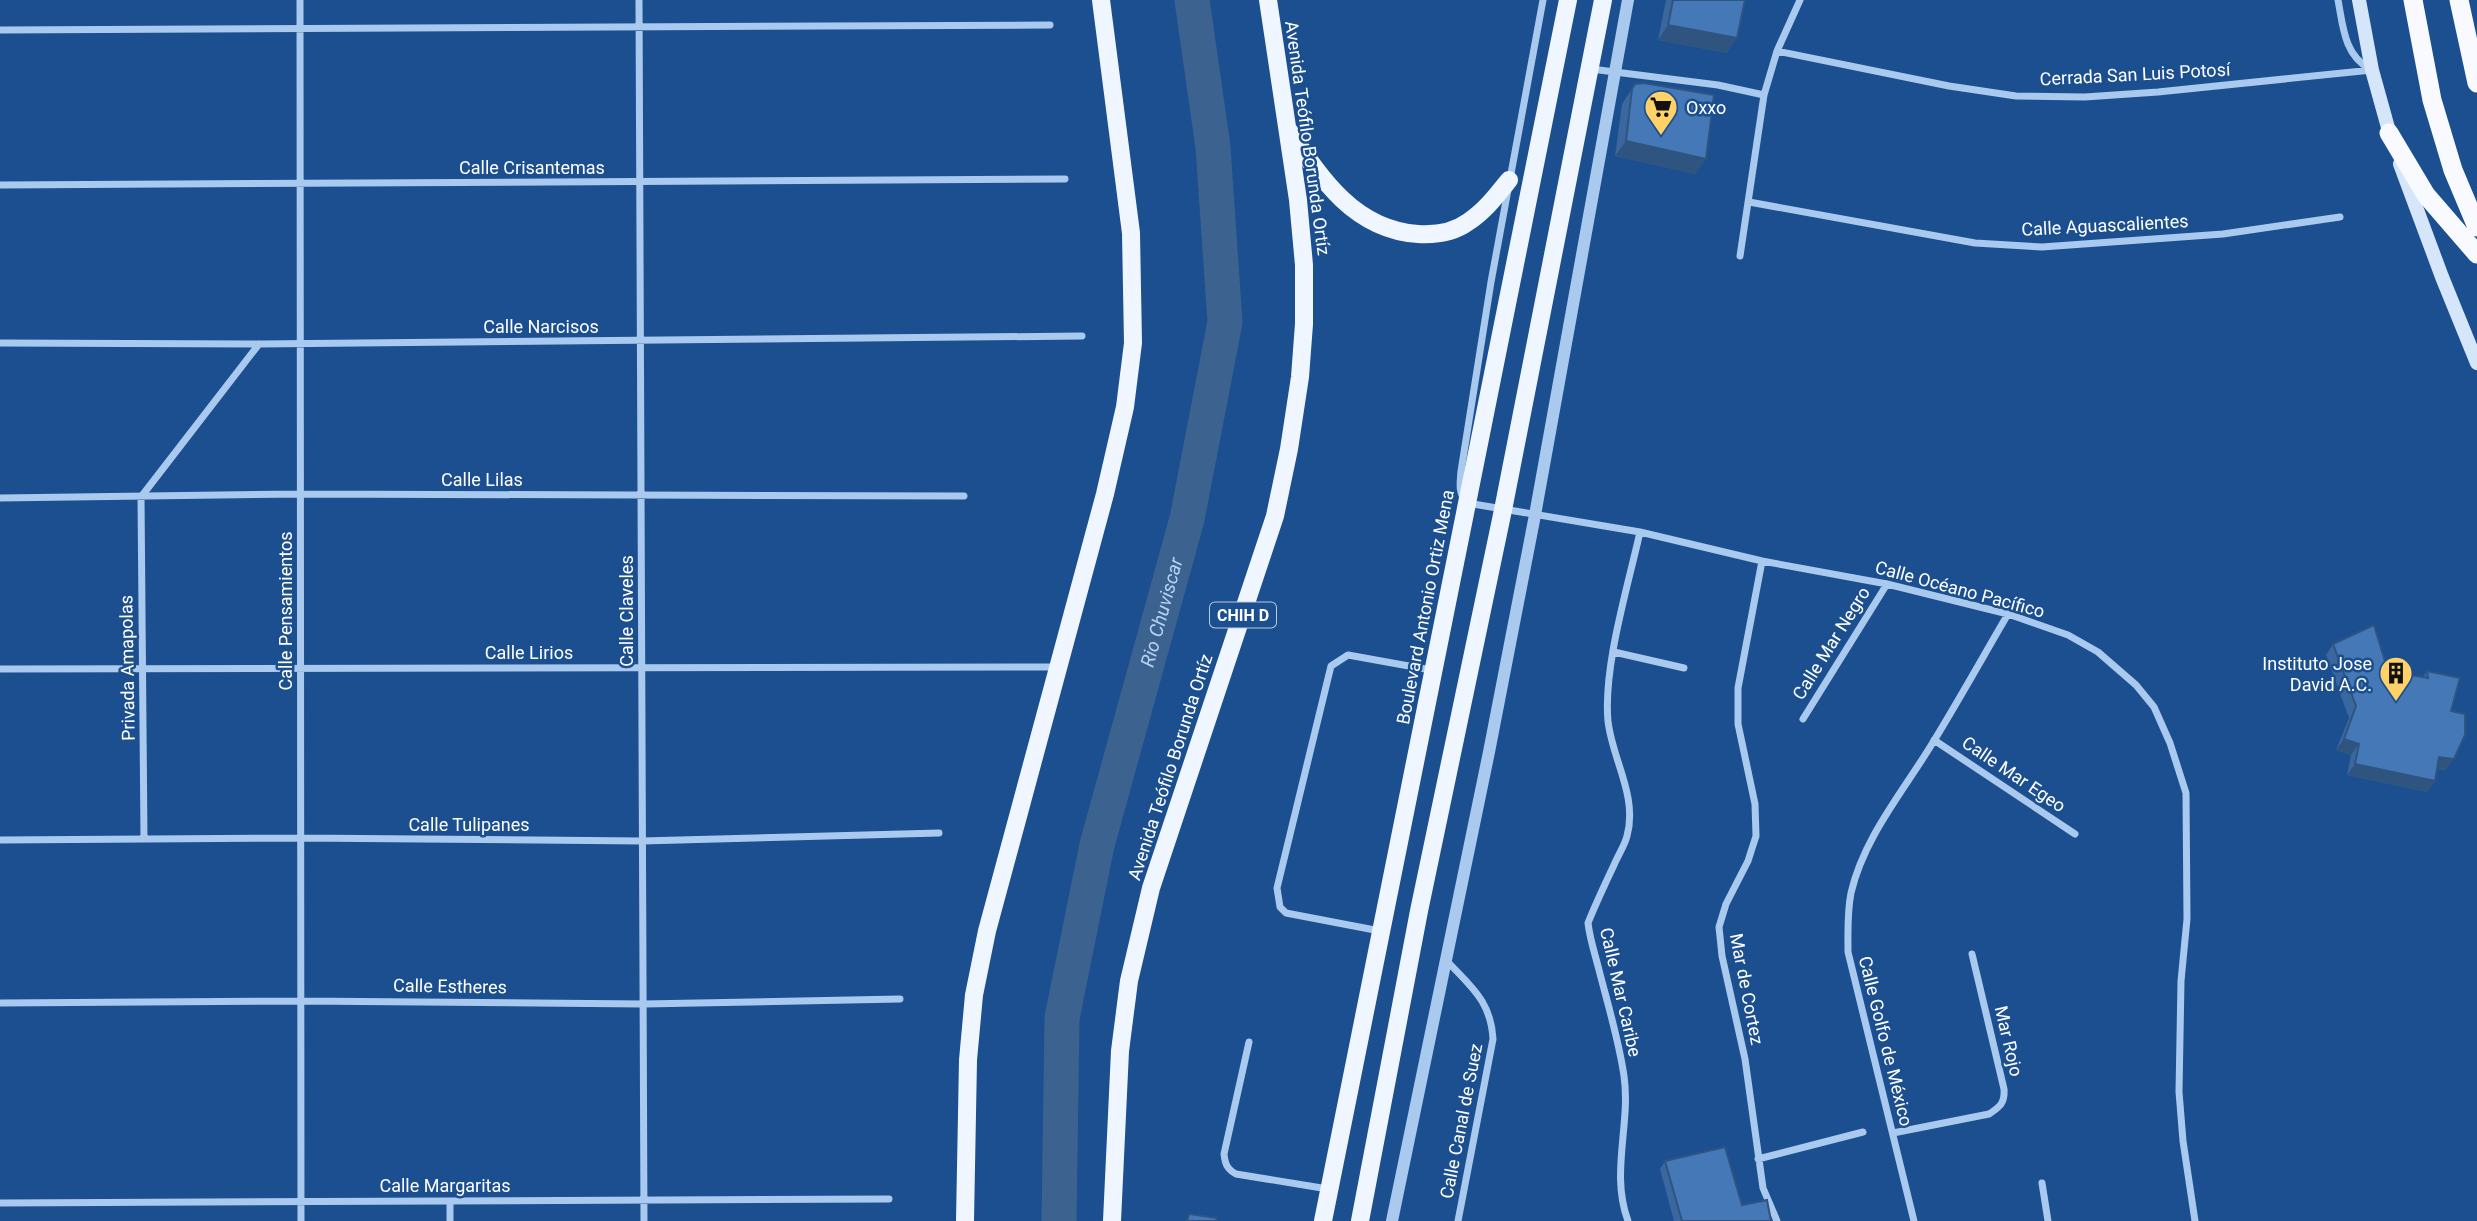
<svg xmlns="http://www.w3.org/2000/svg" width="2477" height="1221" viewBox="0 0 2477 1221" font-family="Roboto,sans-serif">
  <rect width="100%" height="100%" fill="#1b4f8f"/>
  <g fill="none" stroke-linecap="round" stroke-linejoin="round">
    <!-- river -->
    <path stroke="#3c6290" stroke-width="35" id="s1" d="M1059,1221L1062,1018L1097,845L1187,519L1225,322L1213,147L1192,0"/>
    <!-- minor -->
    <path stroke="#a9c9ee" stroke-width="7" d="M300,0L301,1221
      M639,0L644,1221
      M1543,0L1491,282L1461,471C1460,483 1458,494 1467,503L1640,532L1762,561L1887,584L2008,614L2068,635L2098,652L2136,685L2154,707L2170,743L2186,793L2187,919L2181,981L2179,1092L2183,1141L2195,1221
      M2338,0C2343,26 2344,55 2370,69
      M0,30L1050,25
      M1777,51L1949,86L2016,96L2085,97L2158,92L2372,70
      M1591,69L1718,85L1764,95
      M0,185L1065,179
      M1749,202L1975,243L2042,247L2223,234L2340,217
      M1740,256L1764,95L1777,51L1800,0
      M0,343L259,344L1082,336
      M0,498L301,494L964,496
      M1762,561L1738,688V724L1755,804L1756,836L1748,861L1726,904L1719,927L1722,956L1745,1059L1763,1188L1777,1221
      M1614,652L1684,668
      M0,669L1056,667
      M1803,719L1887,584
      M1934,740L2075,834
      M144,839L141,497L259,344
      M0,840L301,838L642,841L939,833
      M1380,931L1286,913L1280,907L1277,888L1331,666L1348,655L1431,670
      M1447,961C1471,987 1491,1001 1493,1039L1458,1221
      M0,1003L301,1001L644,1004L900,999
      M1249,1042L1224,1154C1225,1164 1227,1169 1236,1174L1328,1189
      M1893,1133L1989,1114C2000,1107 2005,1103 2004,1089L1972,954
      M1758,1159L1863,1132
      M2042,1183L2048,1221
      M450,1201V1221
      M0,1203L889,1199
      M1628,1221C1610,1173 1631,1124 1624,1076C1619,1041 1608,1005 1599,970C1595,954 1590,940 1588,923C1596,903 1605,884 1614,865C1618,855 1625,845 1627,836C1638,796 1612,759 1608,721C1603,667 1628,586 1640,532
      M1914,1221L1848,952C1848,932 1847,913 1851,893C1864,836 1906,788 1935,739C1960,698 1984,655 2008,614"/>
    <!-- tertiary -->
    <path stroke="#a9c9ee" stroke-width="12" d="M1392,1221L1489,752L1535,515L1628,0"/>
    <!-- secondary -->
    <path stroke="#d6e6fa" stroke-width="14" d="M2359,0L2372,70L2392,142
      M2400,164L2442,277L2477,363"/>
    <!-- primary -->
    <path stroke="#f0f6ff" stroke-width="18" d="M1290,132C1321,179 1355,230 1418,234C1435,235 1453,233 1468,222C1485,211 1497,195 1509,180
      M965,1221L968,1060L974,995L987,931L1105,494L1125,407L1133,343L1131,233L1101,0
      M1112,1221L1120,1051L1129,981L1151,888L1275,516L1289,449L1300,377L1304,324V265L1298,200L1268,0
      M1323,1221L1568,0
      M1360,1221L1419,911L1503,510L1603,0"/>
    <!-- trunk -->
    <path stroke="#f8faff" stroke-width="19" d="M2413,0L2432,100L2453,170L2477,227
      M2459,0L2477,83
      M2389,133L2426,195L2477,254"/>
  </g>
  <!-- wall -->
  <path fill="#3a679d" d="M1666,0H1745L1727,53L1658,40Z
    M1635,84L1696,174L1615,156L1622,104Z
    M2333,644L2388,671L2423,677L2427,671L2451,711L2446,770L2437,769L2435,781L2427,792L2347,775L2351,755L2336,750L2349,718L2326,655Z
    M1665,1161L1742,1205L1771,1221H1674L1660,1169Z"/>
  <!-- shaded-wall -->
  <path fill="#305480" d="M1668,25L1737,38L1727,53L1658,40Z
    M1626,141L1706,159L1696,174L1615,156Z
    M2344,739L2359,744L2351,755L2336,750Z
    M2439,757L2454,759L2446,770L2431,768Z
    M2355,764L2435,781L2427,792L2347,775Z"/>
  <!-- building -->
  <path fill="#4478b7" stroke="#305480" stroke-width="2" d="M1673,0H1745L1737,38L1668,25Z
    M1644,83L1714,95L1706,159L1626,141L1632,89L1635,84Z
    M2374,625L2388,671L2428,678L2427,671L2460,678L2451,711L2465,714V735L2454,759L2439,757L2435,781L2355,764L2359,744L2344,739L2356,706L2333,644Z
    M1725,1147L1742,1205L1767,1200L1771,1221H1682L1665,1161Z
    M1189,1214L1217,1218L1216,1221H1187Z"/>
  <!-- icons -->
  <defs>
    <symbol id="supermarket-pin" viewBox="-11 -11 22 30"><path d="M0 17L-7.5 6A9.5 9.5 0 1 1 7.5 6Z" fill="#ffd166" stroke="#1b4f8f"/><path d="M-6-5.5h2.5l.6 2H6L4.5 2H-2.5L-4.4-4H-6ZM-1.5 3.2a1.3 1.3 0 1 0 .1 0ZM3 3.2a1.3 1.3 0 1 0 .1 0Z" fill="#111"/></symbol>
    <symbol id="building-pin" viewBox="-11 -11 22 30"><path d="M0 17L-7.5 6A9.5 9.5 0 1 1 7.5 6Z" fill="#ffd166" stroke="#1b4f8f"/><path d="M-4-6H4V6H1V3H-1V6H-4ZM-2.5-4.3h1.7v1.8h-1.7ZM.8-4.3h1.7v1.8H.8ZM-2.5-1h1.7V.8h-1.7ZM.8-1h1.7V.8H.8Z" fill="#111"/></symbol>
  </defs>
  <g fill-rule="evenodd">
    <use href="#supermarket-pin" x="1642" y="88" width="38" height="52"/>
    <use href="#building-pin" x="2377" y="654" width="38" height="52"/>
  </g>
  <g text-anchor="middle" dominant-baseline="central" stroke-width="5" stroke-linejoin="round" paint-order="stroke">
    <!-- shield labels -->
    <rect fill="#1b4f8f" stroke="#bbcadd" stroke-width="2" x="1210" y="602.5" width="66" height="25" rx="5"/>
    <g font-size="16" font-weight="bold" fill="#fff">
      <text x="1243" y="615">CHIH D</text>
    </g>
    <!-- street labels -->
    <g font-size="18" fill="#fff" stroke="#1b4f8f">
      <text transform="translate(2135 74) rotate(-3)">Cerrada San Luis Potosí</text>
      <text transform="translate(1308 138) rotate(82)">Avenida Teófilo Borunda Ortíz</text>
      <text x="532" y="167">Calle Crisantemas</text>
      <text transform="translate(2105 225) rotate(-3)">Calle Aguascalientes</text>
      <text x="541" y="326">Calle Narcisos</text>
      <text x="482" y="479">Calle Lilas</text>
      <text transform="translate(1960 589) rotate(15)">Calle Océano Pacífico</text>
      <text transform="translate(1425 607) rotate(-79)">Boulevard Antonio Ortiz Mena</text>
      <text transform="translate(285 611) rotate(-90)">Calle Pensamientos</text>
      <text transform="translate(626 611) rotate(-90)">Calle Claveles</text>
      <text transform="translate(1831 643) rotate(-58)">Calle Mar Negro</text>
      <text x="529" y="652">Calle Lirios</text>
      <text transform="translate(127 668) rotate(-91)">Privada Amapolas</text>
      <text transform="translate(1170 767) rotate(-72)">Avenida Teófilo Borunda Ortíz</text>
      <text transform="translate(2014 774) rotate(34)">Calle Mar Egeo</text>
      <text x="469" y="824">Calle Tulipanes</text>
      <text transform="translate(450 986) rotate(1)">Calle Estheres</text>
      <text transform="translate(1747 989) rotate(79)">Mar de Cortez</text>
      <text transform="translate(1621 992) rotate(77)">Calle Mar Caribe</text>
      <text transform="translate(1886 1041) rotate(76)">Calle Golfo de México</text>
      <text transform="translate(2009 1041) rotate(77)">Mar Rojo</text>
      <text transform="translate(1461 1121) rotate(-79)">Calle Canal de Suez</text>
      <text x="445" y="1185">Calle Margaritas</text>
    </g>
    <!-- poi labels -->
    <g font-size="18" fill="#fff" stroke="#1b4f8f" text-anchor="start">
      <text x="1686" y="107">Oxxo</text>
      <text x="2372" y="663" text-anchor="end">Instituto Jose<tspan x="2372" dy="21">David A.C.</tspan></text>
    </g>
    <!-- water labels -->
    <g font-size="19" font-style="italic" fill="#b5d3f5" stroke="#1b4f8f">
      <text stroke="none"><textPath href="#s1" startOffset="621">Rio Chuviscar</textPath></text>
    </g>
  </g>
</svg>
